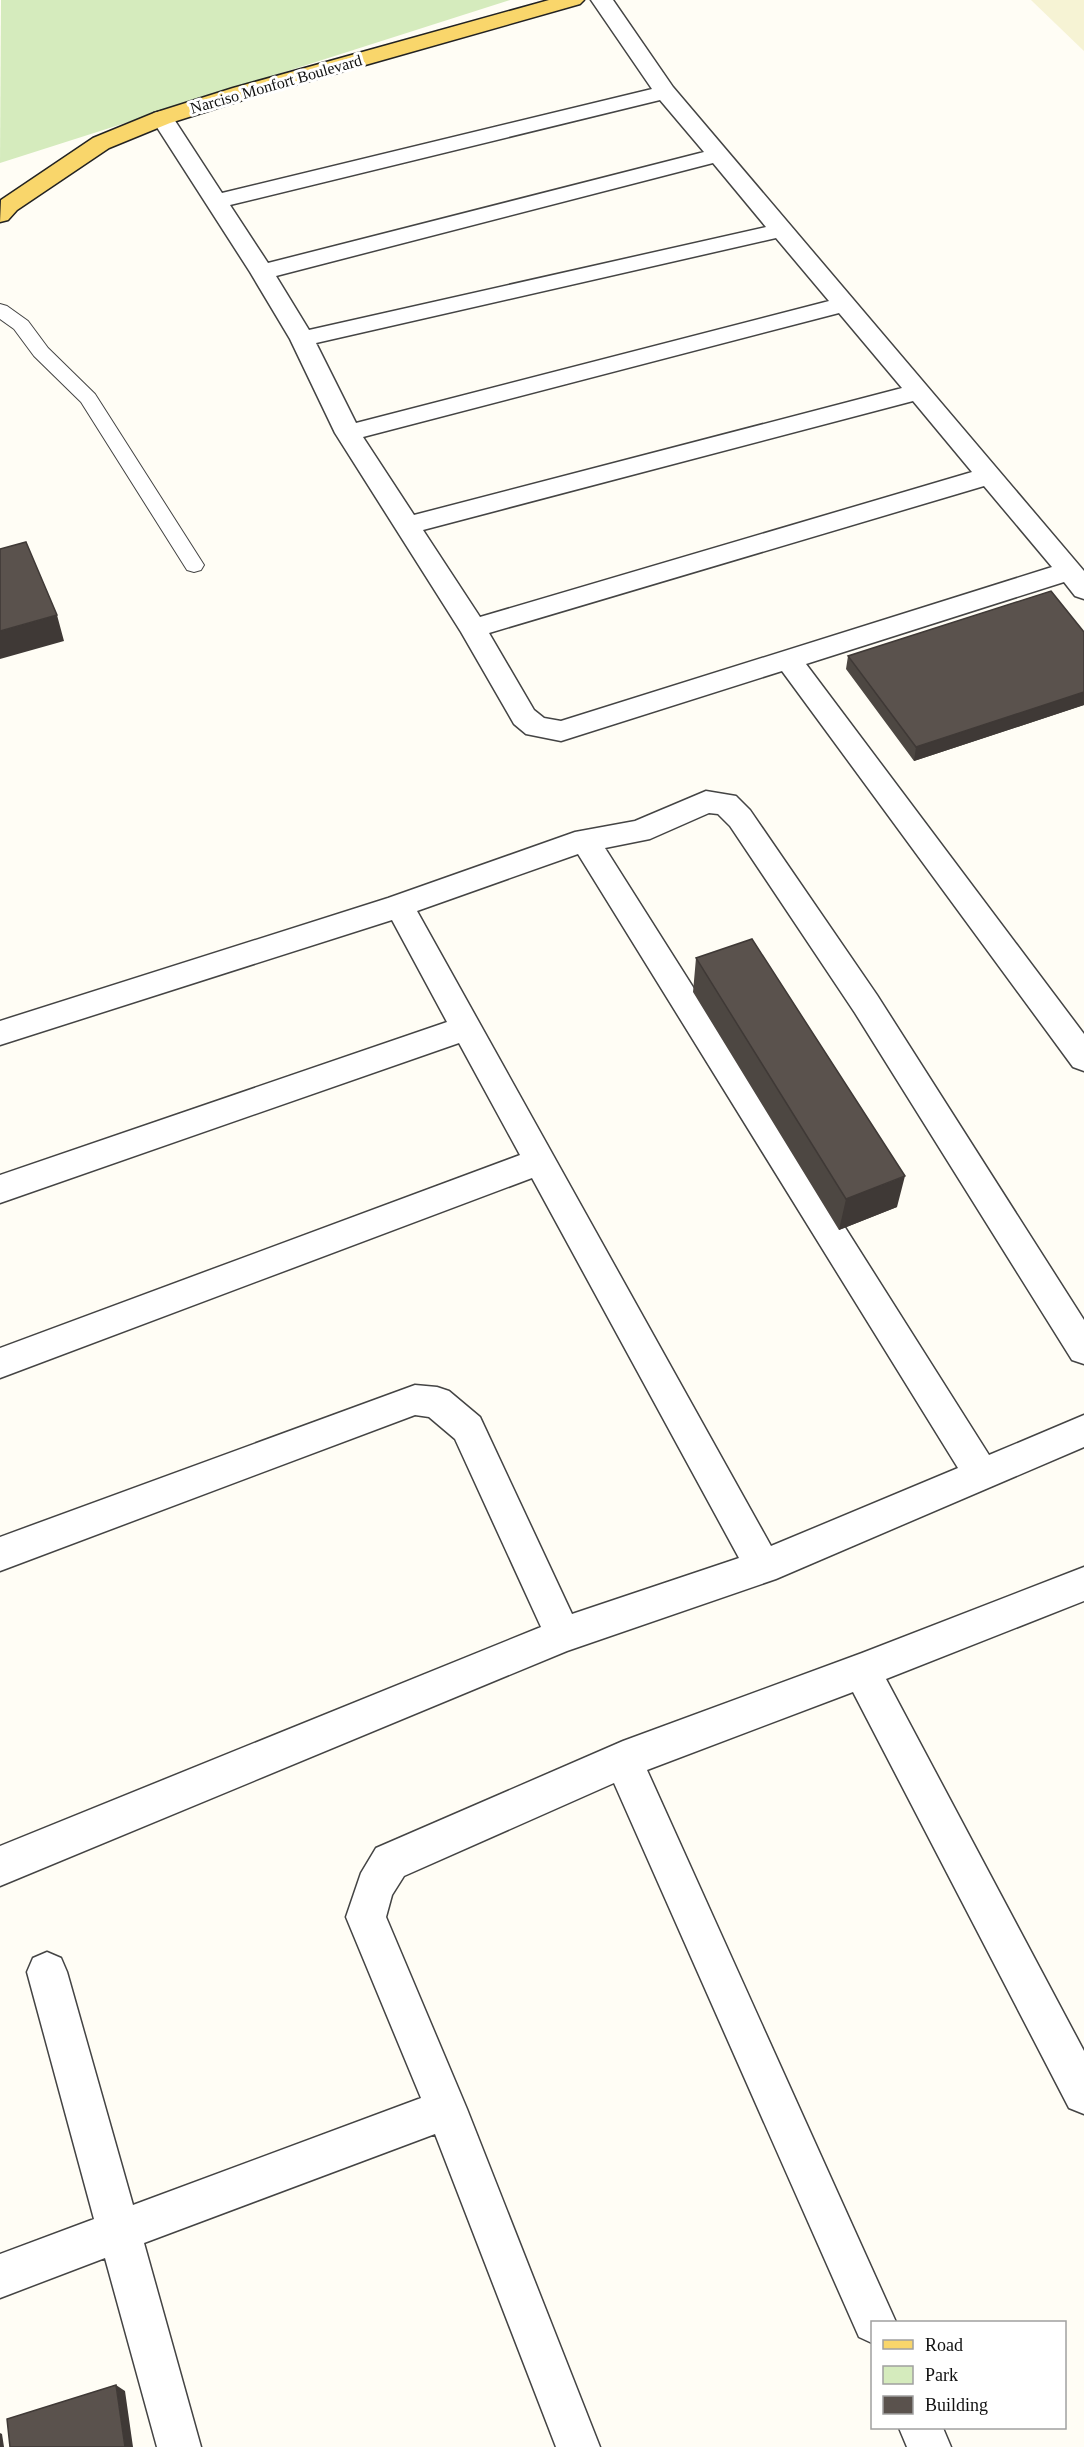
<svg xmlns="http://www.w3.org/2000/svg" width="1084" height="2447" viewBox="0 0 1084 2447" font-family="Georgia,serif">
  <rect width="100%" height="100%" fill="#fffdf5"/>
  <!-- farmland -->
  <path fill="#f6f3d4" d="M1031,0H1084V51Z"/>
  <!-- green -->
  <path fill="#d5ebbd" d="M1,0H510L0,163Z"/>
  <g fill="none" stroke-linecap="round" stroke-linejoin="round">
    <defs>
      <path id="lane" d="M0,304L7,306L28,321L48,348L95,394L204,565L201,570L194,572L187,570L81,402L34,356L14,329L0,319Z"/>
      <path id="street" d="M591,0H613L673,87L1084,571V599L1075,596L1064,582L806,664L1084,1034V1071L1073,1067L782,671L561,741L526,734L514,724L461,632L335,433L290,339L250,272L151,118L154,113L162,111L170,113L222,193L652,89ZM660,100L704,152L268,263L230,205ZM713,163L766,227L309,330L276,276ZM776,238L829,301L356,423L316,343ZM839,313L902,388L414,515L363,437ZM913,401L972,472L480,617L423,530ZM984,486L1052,567L561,721L544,718L534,710L489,633Z
        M706,791L736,796L750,810L877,995L1084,1320V1364L1072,1360L855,1013L730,826L718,814L709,813L650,839L605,848L989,1455L1084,1415V1447L776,1579L567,1651L0,1886V1846L541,1627L455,1439L429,1417L415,1415L0,1571V1537L415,1385L437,1387L449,1391L480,1417L572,1614L739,1558L532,1178L0,1378V1348L520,1155L459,1043L0,1203V1175L447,1022L392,920L0,1045V1021L388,898L575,832L635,821ZM578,854L958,1468L771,1546L417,911Z
        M1084,1567V1601L886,1679L1084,2051V2114L1069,2108L853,1692L647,1770L896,2322H872V2343L859,2337L614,1783L404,1876L392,1895L386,1917L467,2109L600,2447H556L435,2134L144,2243L201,2447H157L105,2258L0,2298V2254L94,2219L27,1972L33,1958L47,1952L61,1958L67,1972L133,2205L421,2098L346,1917L361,1873L376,1848L623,1741L862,1653Z
        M899,2428H943L951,2447H907Z"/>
      <path id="primary" d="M549,0H584L580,4L249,98L170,123L109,148L17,210L8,220L0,222L1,200L93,138L154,113L233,88Z"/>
    </defs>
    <!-- lane casing -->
    <use href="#lane" stroke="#444" stroke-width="2"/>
    <!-- street casing -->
    <use href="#street" stroke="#444" stroke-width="3"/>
    <!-- primary casing -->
    <use href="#primary" stroke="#222" stroke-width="3"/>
    <!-- lane -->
    <use href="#lane" fill="#fff" fill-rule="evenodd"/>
    <!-- street -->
    <use href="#street" fill="#fff" fill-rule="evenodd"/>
    <!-- primary -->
    <use href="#primary" fill="#f9d66b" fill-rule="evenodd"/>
  </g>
  <!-- wall -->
  <path fill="#4d4742" d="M1084,632V705L914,761L846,669L848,656Z
    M696,958L897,1207L839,1230L693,992Z"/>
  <!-- shaded-wall -->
  <path fill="#3f3936" d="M57,615L64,641L0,659V631Z
    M1084,692V705L914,761L916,747Z
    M905,1176L897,1207L839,1230L846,1199Z
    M116,2385L125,2391L133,2447H125Z
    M0,2433L2,2434L4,2447H0Z"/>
  <!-- building -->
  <path fill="#5a524d" stroke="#3f3936" stroke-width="1.5" d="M26,542L57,615L0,631V549Z
    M1051,591L1084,632V692L916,747L848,656Z
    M752,939L905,1176L846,1199L696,958Z
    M116,2385L125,2447H10L7,2419Z"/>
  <g text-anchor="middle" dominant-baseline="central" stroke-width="6" stroke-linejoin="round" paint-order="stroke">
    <!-- far-street labels -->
    <g font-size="16" fill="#111" stroke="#fff">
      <text transform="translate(276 84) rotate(-16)">Narciso Monfort Boulevard</text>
    </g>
  </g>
  <!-- legend -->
  <rect x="871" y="2321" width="195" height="108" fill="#ffffff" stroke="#a0a0a0" stroke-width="1.5"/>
  <rect x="883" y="2340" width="30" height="9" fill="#f9d66b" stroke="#a0a0a0" stroke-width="1.5"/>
  <text x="925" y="2351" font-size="18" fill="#111111">Road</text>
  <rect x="883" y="2366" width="30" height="18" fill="#d5ebbd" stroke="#a0a0a0" stroke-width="1.5"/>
  <text x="925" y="2381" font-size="18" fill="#111111">Park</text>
  <rect x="883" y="2396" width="30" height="18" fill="#5a524d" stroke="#a0a0a0" stroke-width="1.5"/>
  <text x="925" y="2411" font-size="18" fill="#111111">Building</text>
</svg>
